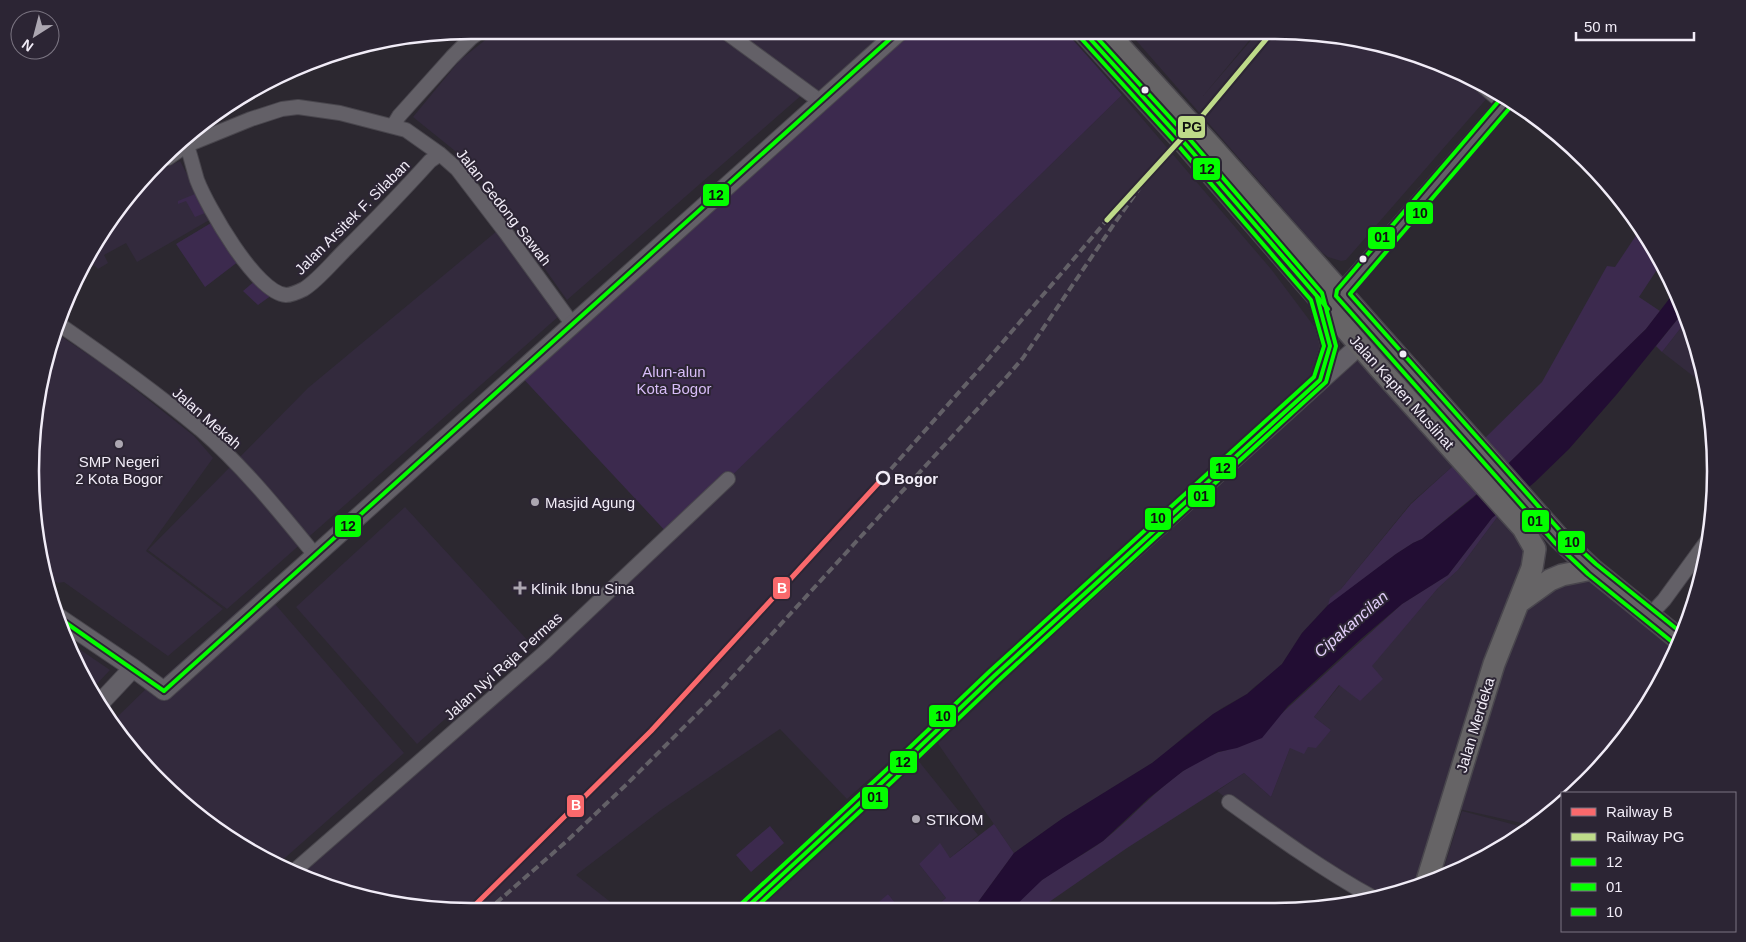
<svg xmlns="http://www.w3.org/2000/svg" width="1746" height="942" viewBox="0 0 1746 942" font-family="Arial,sans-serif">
  <rect width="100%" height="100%" fill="#2c2830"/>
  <!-- built -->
  <path fill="#332a3d" d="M498,30H709L804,93L567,300L470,163L413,117L460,60Z
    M722,30H901L821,102Z
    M1128,31H1257L1203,96L1259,31H1304L1389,45L1495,89L1346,260L1341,261L1328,257L1320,251Z
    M1122,95L1271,269L1319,333L1323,339V376L847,799L780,729L661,810L576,875L622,911H442L357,897L294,871L728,479Z
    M1519,106L1566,139L1580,155L1518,108Z
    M180,161L211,219L137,262L126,243L104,255L108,263L98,269L94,265L85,273L83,272L104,226L155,172Z
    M497,231L559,316L227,609L148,550L308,388Z
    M1687,320L1701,357L1706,386L1662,352Z
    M56,333L107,367L194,436L213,458L146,551L223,609L168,656L64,582L58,583L49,577L31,500L45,357Z
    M1350,353L1454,465L1411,503L1328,605L1302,633L1282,664L1269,676L1254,687L1247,694L1222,708L1188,733L1160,758L1062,819L1014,853L932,735Z
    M405,507L530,643L417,744L296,607Z
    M1504,508L1535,549L1518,602L1592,569L1680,640L1657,691L1587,783L1574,793H1562V803L1535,826L1450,807L1417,888L1368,900L1276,837L1217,791L1244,773L1271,797L1290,748L1308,747L1331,730L1314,717L1340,685L1360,700L1382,679L1371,666L1438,588L1458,570Z
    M262,589L404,753L278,864L251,853L140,762L114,720L147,688L154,686Z
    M63,638L110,670L93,688L64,640Z
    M917,759L978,835L950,858L939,844L919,864L946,898L932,910H901L888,894L872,910H745Z
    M1462,811L1531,829L1520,838L1441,877Z"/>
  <!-- green -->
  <path fill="#3c2a4e" d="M901,30L1065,31L1122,95L670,536L518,373Z
    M195,194L205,213L195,217L186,201L178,204V201Z
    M211,223L239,261L205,287L176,244Z
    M1641,228L1662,262L1639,297L1660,311L1646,329L1507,465L1484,439L1542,382L1607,266L1615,267Z
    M256,280L272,295L258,305L243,291Z
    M1684,311L1687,320L1662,352L1656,346Z
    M1454,465L1478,493L1422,539L1413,543L1396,554L1354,586L1347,595L1328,605L1330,598L1341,589L1411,504Z
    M1504,508L1458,570L1438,588L1372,666L1383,679L1360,701L1339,685L1314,717L1331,730L1316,748L1308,747L1304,754L1290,748L1271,797L1244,773L1127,848L1039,909H1012C1022,899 1031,888 1042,880C1061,865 1083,856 1103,841C1140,812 1180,760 1227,750L1281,714L1402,604L1448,575L1492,518Z
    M994,824L1014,853L973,909L932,910L946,898L919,864L940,843L950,858Z
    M770,826L784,843L751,872L736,855Z
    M888,894L901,910H872L871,909Z"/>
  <!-- water -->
  <path fill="#220d33" d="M1676,290L1684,311L1617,394L1569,449L1535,482L1492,518L1448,575L1402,604L1362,638L1288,706L1262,738L1237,748L1218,752L1183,771L1149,798L1103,841L1042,880L1012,909H973L1014,853L1063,818L1152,763L1213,714L1247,694L1282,664L1302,633L1328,605L1396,554L1413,543L1422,539L1473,498L1646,329Z"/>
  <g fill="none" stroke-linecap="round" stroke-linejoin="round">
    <defs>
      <path id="minor" d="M723,30L821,102
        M1477,81L1505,105
        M393,126L399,116L452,57L471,38L482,30
        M185,140C190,153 193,167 197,180C207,206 256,293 286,295C291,295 300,291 304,289C317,281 332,263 343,252C373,222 402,192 430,161L440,154
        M168,158L187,145L251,119L282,109L298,107L340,113L406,130L440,154L457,169L506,233L573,325
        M60,325C108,358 155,392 200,429C243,466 279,511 315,555
        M1649,616L1664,600L1710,537
        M1229,802C1276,836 1323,870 1374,898
        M294,871L545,652L728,479"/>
      <path id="tertiary" d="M1317,297L1330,346L1320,380
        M1333,303L1509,99
        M59,618L133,668L164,691L901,30
        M102,701L133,668
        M744,910L889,776L994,676L1360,345"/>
      <path id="primary" d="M1083,31L1181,139L1381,370L1523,528L1535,549L1532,568L1494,664L1426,884
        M1106,31L1211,146L1559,538L1592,569L1680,640
        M1518,603L1550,580L1562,575L1592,569"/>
    </defs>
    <!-- minor casing -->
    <use href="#minor" stroke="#49464d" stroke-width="16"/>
    <!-- tertiary casing -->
    <use href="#tertiary" stroke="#49464d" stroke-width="20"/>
    <!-- primary casing -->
    <use href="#primary" stroke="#49464d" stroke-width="24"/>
    <!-- minor -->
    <use href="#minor" stroke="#636067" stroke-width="14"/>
    <!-- tertiary -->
    <use href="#tertiary" stroke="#636067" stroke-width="18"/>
    <!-- primary -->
    <use href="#primary" stroke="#666466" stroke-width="21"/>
    <!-- rail -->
    <path stroke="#636067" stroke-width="4" stroke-dasharray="8 4" stroke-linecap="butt" d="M883,478L984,364L1107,220
      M487,911L568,840L629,782L718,693L1003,381L1023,358L1114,224L1153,169"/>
    <defs>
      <path id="bus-1" d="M1083,31L1181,139L1328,309
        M59,618L164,691
        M164,691L900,30
        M744,910L889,776L994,676L1320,380L1330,346L1317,297"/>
      <path id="bus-2" d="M1504,95L1337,290L1336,296L1555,543L1588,574L1676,645
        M753,910L893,781L998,681L1326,382L1336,346L1322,293L1186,135L1091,31"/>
      <path id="bus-3" d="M1514,103L1350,294L1563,534L1596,564L1683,634
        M740,905L885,771L990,671L1314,377L1324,346L1311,300L1176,143L1078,35"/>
    </defs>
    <!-- bus-1 casing -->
    <use href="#bus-1" stroke="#2c2534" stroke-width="8"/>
    <!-- bus-2 casing -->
    <use href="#bus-2" stroke="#2c2534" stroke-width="8"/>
    <!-- bus-3 casing -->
    <use href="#bus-3" stroke="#2c2534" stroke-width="8"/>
    <!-- bus-1 -->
    <use href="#bus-1" stroke="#04ff00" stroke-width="4"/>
    <!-- bus-2 -->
    <use href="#bus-2" stroke="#04ff00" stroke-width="4"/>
    <!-- bus-3 -->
    <use href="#bus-3" stroke="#04ff00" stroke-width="4"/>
    <defs>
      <path id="rail-1" d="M469,911L651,731L883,478"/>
      <path id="rail-2" d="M1107,220L1202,116L1273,31"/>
    </defs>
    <!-- rail-1 casing -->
    <use href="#rail-1" stroke="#2c2534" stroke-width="9"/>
    <!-- rail-2 casing -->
    <use href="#rail-2" stroke="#2c2534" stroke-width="9"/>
    <!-- rail-1 -->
    <use href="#rail-1" stroke="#fa696c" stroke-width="5"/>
    <!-- rail-2 -->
    <use href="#rail-2" stroke="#bedb89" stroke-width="5"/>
  </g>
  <!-- markers -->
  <g fill="#f1ecf7" stroke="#2c2534" stroke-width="2">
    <circle cx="1145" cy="90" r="4.5"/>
    <circle cx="1363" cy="259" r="4.5"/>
    <circle cx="1403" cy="354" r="4.5"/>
  </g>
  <g fill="#aca7b1" stroke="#2c2534" stroke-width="2">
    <circle cx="119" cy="444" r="5"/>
    <circle cx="535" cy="502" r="5"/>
    <path d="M517.5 580.5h5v5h5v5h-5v5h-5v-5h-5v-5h5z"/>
    <circle cx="916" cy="819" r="5"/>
  </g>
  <circle fill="#2c2534" stroke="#f1ecf7" stroke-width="2.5" cx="883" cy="478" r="6"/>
  <g text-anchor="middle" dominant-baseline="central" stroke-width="4" stroke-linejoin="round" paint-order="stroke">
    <!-- street labels -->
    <g font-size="15" fill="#f1ecf7" stroke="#2c2534">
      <text transform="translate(504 207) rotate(52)">Jalan Gedong Sawah</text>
      <text transform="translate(352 217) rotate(-45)">Jalan Arsitek F. Silaban</text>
      <text transform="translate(1402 392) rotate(48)">Jalan Kapten Muslihat</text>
      <text transform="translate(207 418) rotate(41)">Jalan Mekah</text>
      <text transform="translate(503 666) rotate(-42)">Jalan Nyi Raja Permas</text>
      <text transform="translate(1475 725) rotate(-73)">Jalan Merdeka</text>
    </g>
    <!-- park labels -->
    <g font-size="15" fill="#d8bdf8" stroke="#2c2534">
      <text x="674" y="371">Alun-alun<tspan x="674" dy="17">Kota Bogor</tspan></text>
    </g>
    <!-- poi labels -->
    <g font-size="15" fill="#f1ecf7" stroke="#2c2534" text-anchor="start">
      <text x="119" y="461" text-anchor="middle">SMP Negeri<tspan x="119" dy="17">2 Kota Bogor</tspan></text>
      <text x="545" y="502">Masjid Agung</text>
      <text x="531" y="588">Klinik Ibnu Sina</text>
      <text x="926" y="819">STIKOM</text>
    </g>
    <!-- stop labels -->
    <g font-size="15" font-weight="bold" fill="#f1ecf7" stroke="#2c2534" text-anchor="start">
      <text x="894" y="478">Bogor</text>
    </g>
    <!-- water labels -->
    <g font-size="16" font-style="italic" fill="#e3cffb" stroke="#2c2534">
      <text transform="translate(1351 624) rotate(-41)">Cipakancilan</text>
    </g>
  </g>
  <!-- crop -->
  <path d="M0 0H1746V942H0ZM471 39H1275A432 432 0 0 1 1707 471V471A432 432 0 0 1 1275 903H471A432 432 0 0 1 39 471V471A432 432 0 0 1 471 39Z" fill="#2c2534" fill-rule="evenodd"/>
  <path fill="none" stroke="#f1ecf7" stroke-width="2.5" d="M471 39H1275A432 432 0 0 1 1707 471V471A432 432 0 0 1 1275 903H471A432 432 0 0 1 39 471V471A432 432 0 0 1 471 39Z"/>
  <g stroke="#2c2534" stroke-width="2">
    <rect x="1177" y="115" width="29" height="24" rx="5" fill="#bedb89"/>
    <rect x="1192" y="157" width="29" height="24" rx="5" fill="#04ff00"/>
    <rect x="702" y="183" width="28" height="24" rx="5" fill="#04ff00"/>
    <rect x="1405" y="201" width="29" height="24" rx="5" fill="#04ff00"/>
    <rect x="1367" y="226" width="29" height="24" rx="5" fill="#04ff00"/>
    <rect x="1209" y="456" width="28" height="24" rx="5" fill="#04ff00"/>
    <rect x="1187" y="484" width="29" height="24" rx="5" fill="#04ff00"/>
    <rect x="1144" y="507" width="28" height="24" rx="5" fill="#04ff00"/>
    <rect x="1521" y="509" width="29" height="24" rx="5" fill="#04ff00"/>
    <rect x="334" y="514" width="28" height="24" rx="5" fill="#04ff00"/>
    <rect x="1557" y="530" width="29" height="24" rx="5" fill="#04ff00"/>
    <rect x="772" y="576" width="19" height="24" rx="5" fill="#fa696c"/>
    <rect x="928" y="704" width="29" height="24" rx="5" fill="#04ff00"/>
    <rect x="889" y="750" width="29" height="24" rx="5" fill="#04ff00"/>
    <rect x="861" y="786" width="28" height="24" rx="5" fill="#04ff00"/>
    <rect x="566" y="794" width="19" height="24" rx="5" fill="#fa696c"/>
  </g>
  <g font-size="14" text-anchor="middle" font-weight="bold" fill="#fff">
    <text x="782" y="593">B</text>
    <text x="576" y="810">B</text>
  </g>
  <g font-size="14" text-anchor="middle" font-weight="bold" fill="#111">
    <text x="1192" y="132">PG</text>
    <text x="1207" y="174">12</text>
    <text x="716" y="200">12</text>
    <text x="1420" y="218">10</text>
    <text x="1382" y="242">01</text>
    <text x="1223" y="473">12</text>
    <text x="1201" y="501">01</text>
    <text x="1158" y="523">10</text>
    <text x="1535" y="526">01</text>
    <text x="348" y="531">12</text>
    <text x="1572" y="547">10</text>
    <text x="943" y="721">10</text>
    <text x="903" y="767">12</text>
    <text x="875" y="802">01</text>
  </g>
  <!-- legend -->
  <rect x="1561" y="792" width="175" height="140" fill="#2c2534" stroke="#7b7582"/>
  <rect x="1571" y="808" width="25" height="8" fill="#fa696c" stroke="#7b7582"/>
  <text x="1606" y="817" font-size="15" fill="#f1ecf7">Railway B</text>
  <rect x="1571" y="833" width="25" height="8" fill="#bedb89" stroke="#7b7582"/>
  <text x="1606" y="842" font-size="15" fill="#f1ecf7">Railway PG</text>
  <rect x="1571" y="858" width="25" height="8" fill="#04ff00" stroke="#7b7582"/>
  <text x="1606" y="867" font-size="15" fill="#f1ecf7">12</text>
  <rect x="1571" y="883" width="25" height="8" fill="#04ff00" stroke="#7b7582"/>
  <text x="1606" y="892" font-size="15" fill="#f1ecf7">01</text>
  <rect x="1571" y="908" width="25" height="8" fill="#04ff00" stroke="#7b7582"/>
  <text x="1606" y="917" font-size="15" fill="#f1ecf7">10</text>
  <!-- north arrow -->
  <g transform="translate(35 35) rotate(216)"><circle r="24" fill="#2c2534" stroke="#7b7582"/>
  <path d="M0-4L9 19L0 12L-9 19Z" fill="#aca7b1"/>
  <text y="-8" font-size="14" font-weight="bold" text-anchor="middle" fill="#f1ecf7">N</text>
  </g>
  <!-- scale -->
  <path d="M1576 32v8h118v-8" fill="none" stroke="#f1ecf7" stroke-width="2.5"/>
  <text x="1584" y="32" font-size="15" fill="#f1ecf7" stroke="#2c2534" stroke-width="4" paint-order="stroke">50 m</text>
</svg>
